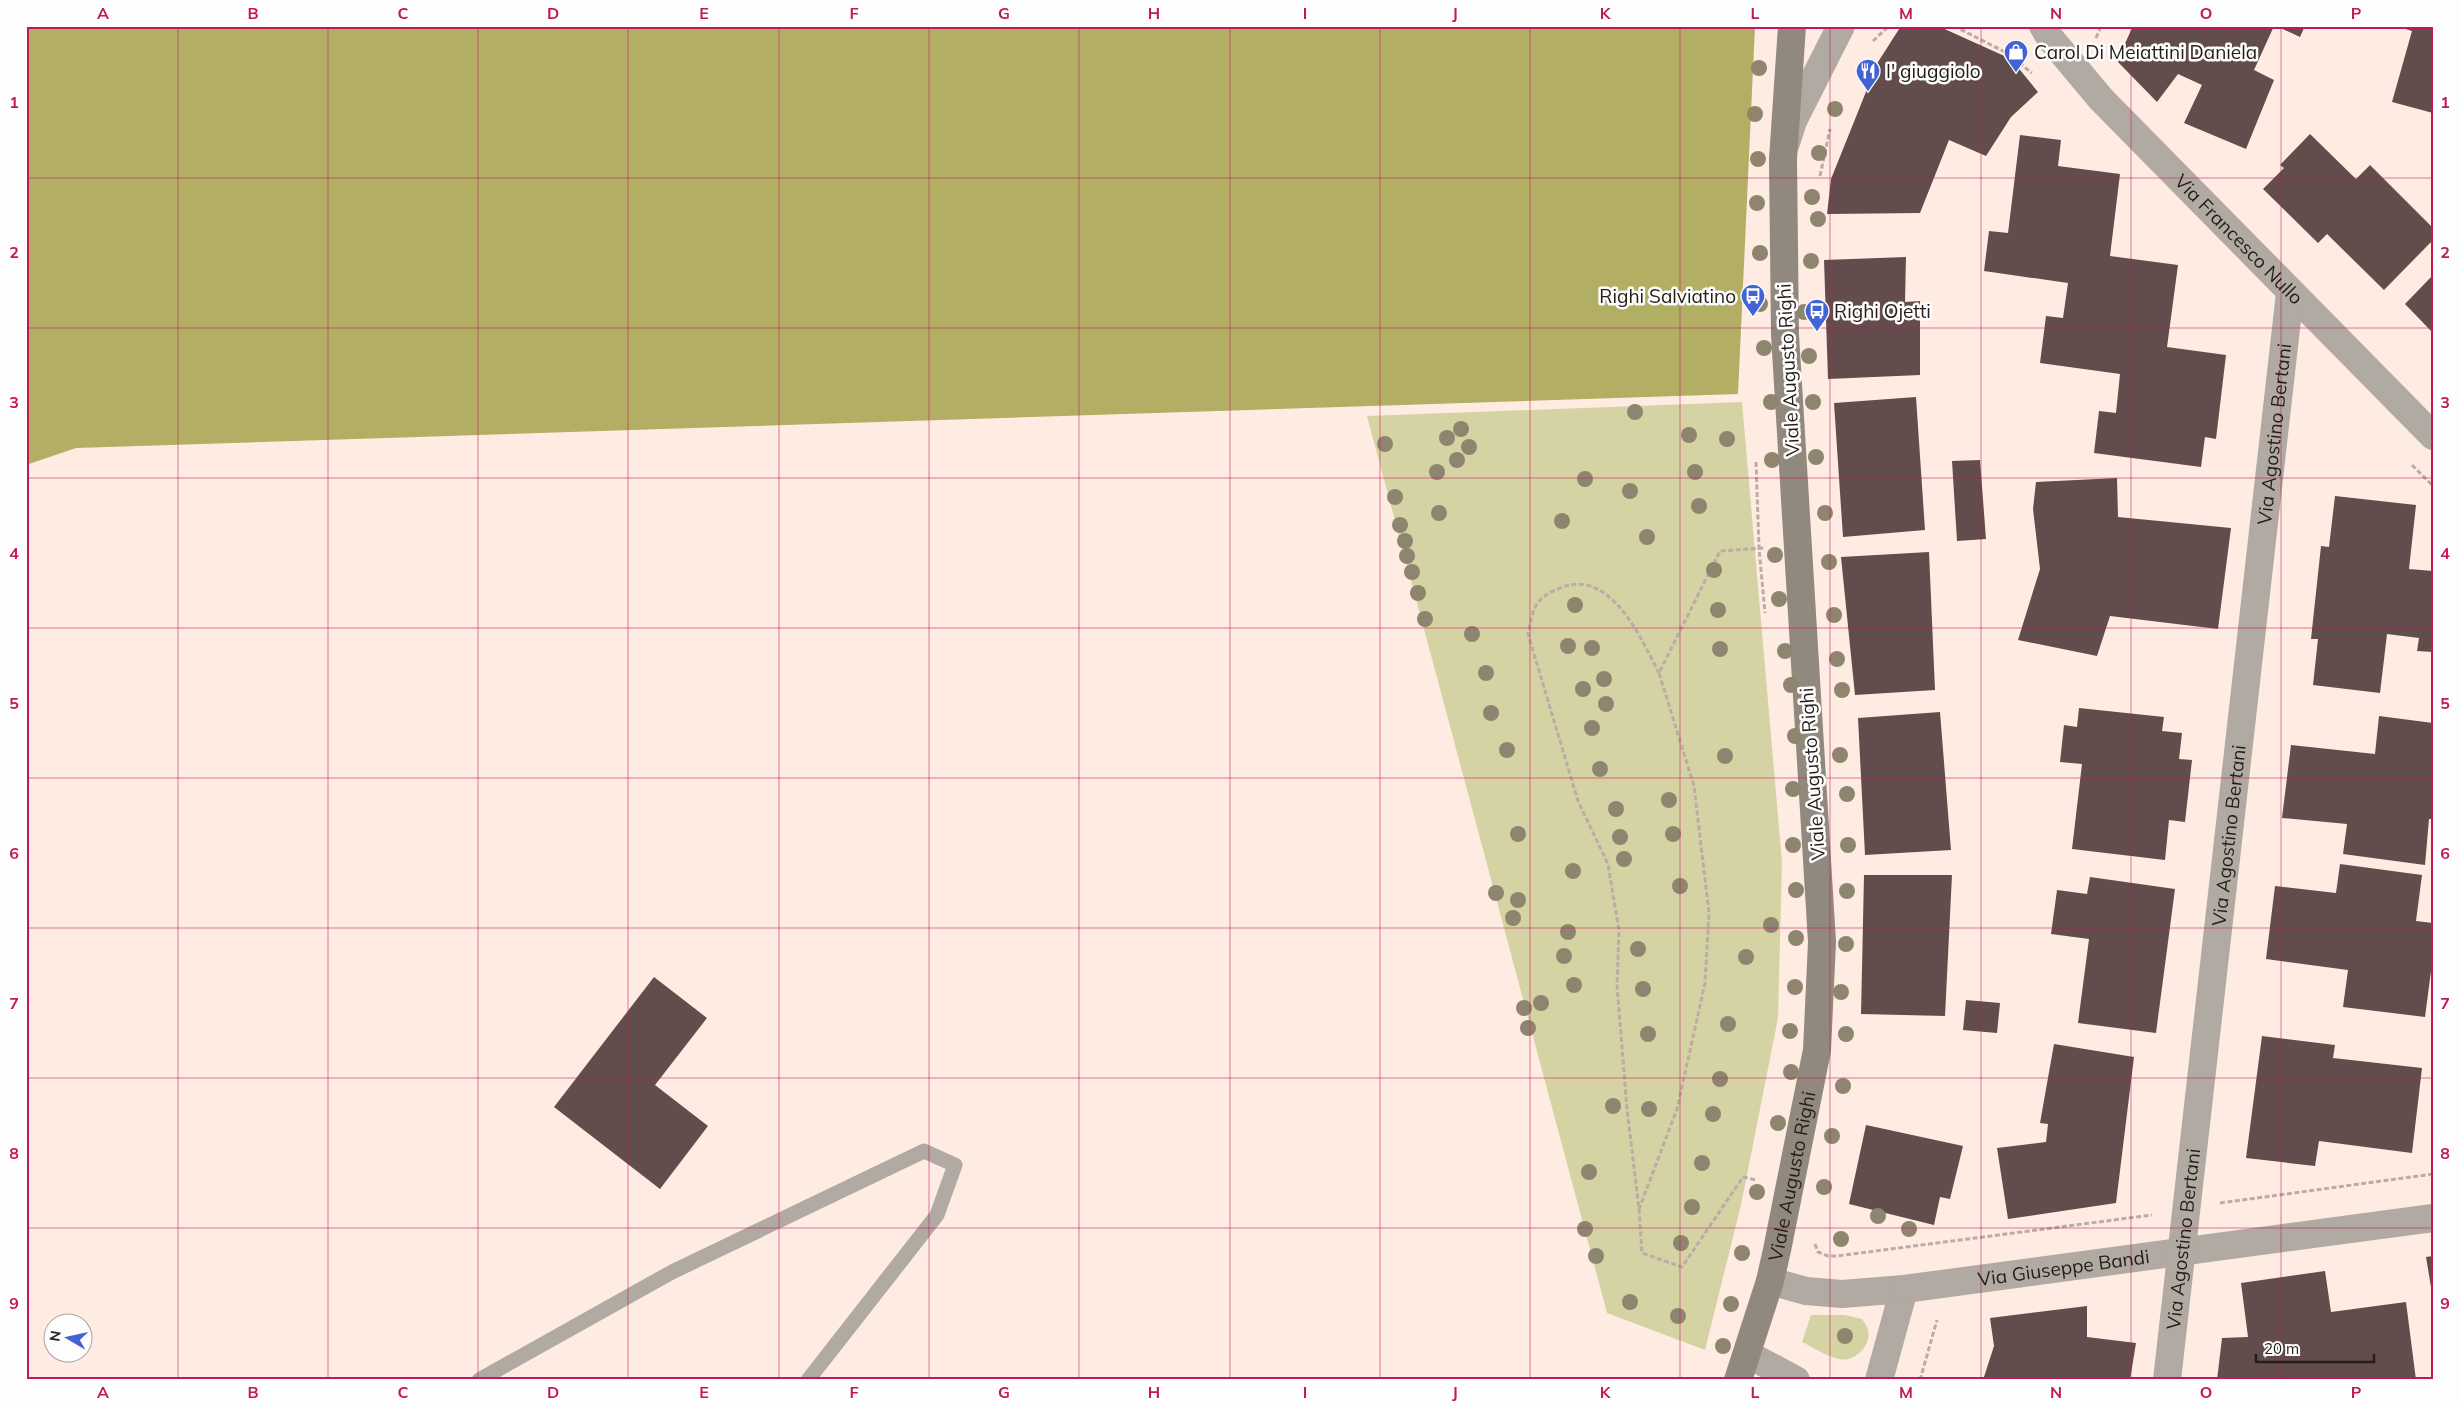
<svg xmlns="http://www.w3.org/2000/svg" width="2459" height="1406" viewBox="0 0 2459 1406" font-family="Mulish,sans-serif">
  <rect width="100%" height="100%" fill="#feece3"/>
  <!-- green -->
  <path fill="#d5d3a4" d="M1742,402L1782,862L1778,1018L1741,1205L1705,1350L1607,1313L1367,416Z
    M1811,1315H1845L1862,1319C1864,1322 1867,1326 1868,1330C1872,1345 1854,1363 1839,1359C1826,1356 1814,1348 1802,1342Z"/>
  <!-- forest -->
  <path fill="#b2ae63" d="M26,26H1755L1738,394L76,448L26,465Z"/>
  <!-- building -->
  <path fill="#634d4c" d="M1901,26H1938L2011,59L2038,92L2011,117L1986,156L1949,140L1920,213L1827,214L1831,179L1878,62Z
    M2133,26H2274L2254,70L2274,80L2246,149L2184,123L2202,85L2178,74L2157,102L2117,61Z
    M2276,26H2305L2300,37Z
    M2396,26H2433V113L2392,102L2412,31Z
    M2310,134L2356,179L2370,165L2433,228V240L2384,290L2327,234L2318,243L2263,189L2284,168L2280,165Z
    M2020,135L2061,140L2058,166L2120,174L2110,256L2178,265L2167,347L2226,355L2216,439L2205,437L2201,467L2094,453L2099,411L2116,413L2120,374L2040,363L2046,316L2063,318L2068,283L1984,271L1989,231L2008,233Z
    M1906,257L1905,302L1920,301V375L1828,379L1824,260Z
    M2433,275V333L2405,304Z
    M1916,397L1925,530L1843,537L1834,403Z
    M1980,460L1986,539L1957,541L1952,461Z
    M2117,478L2118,517L2231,528L2218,629L2110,616L2097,656L2018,640L2040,569L2033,509L2036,482Z
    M2335,496L2416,505L2409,569L2433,571V652L2417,651L2419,638L2387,634L2380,693L2313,685L2318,639H2311L2321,546L2329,547Z
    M1929,552L1935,690L1855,695L1841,557Z
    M2079,708L2164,717L2162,731L2182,733L2179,759L2192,760L2185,822L2169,820L2165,860L2072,849L2082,764L2060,762L2064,725L2077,727Z
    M1940,712L1951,850L1865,855L1858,718Z
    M2379,716L2433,723V819H2429L2425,865L2343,854L2347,824L2282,818L2291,745L2375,754Z
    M2340,864L2422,875L2416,921L2433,923V956L2425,1017L2343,1007L2348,970L2266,959L2275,886L2336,893Z
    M1864,875H1952L1945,1016L1861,1014Z
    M2090,877L2175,889L2156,1033L2078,1023L2089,939L2051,934L2057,890L2087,894Z
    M654,977L707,1018L655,1085L708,1126L660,1189L554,1107Z
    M1966,1000L2000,1003L1997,1033L1963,1030Z
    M2262,1036L2335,1045L2333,1058L2422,1068L2412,1153L2319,1141L2315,1166L2246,1158Z
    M2054,1044L2134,1057L2116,1203L2008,1219L1997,1148L2046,1142L2048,1124L2040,1123Z
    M1866,1125L1963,1146L1950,1199L1940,1197L1934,1225L1849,1204Z
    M2433,1256V1293H2432L2426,1257Z
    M2325,1271L2331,1312L2406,1302L2416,1380H2217L2222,1338L2248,1337L2241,1283Z
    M2087,1306V1337L2136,1343L2130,1380H1983L1994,1346L1990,1318Z"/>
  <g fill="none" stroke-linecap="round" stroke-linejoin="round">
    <!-- path -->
    <path stroke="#bbaca5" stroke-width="3" stroke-dasharray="5 2.5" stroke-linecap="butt" d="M1954,26L2005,52L2032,73
      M2096,38L2101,26
      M1873,41L1889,26
      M1820,176L1830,129
      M1756,462L1759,548L1765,613
      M2412,465L2433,486
      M1659,673C1641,638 1610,567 1560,588C1534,598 1533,609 1528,634L1578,801L1608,864L1619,931L1617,985L1627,1109L1639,1209L1677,1109L1705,983L1709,913L1694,786L1659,673L1720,551L1764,548
      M2220,1203L2433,1174
      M1639,1209L1642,1253L1682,1267L1743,1177L1756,1180
      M1815,1244L1818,1252L1828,1256H1837L2152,1215
      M1920,1380L1937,1320"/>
    <!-- lane -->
    <path stroke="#b0aaa2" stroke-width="15" d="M479,1380L672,1272L924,1151L955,1165L937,1215L808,1380"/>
    <!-- street -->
    <g stroke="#b0aaa2" stroke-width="28">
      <path id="s1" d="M2043,26L2050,38L2101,99L2433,436"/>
      <path d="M1786,143L1793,121L1841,26"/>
      <path d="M1770,1281L1806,1291L1842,1294L1904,1289L1879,1380"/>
      <path id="s2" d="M1904,1289L2433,1218"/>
      <path d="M1747,1354L1796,1380"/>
      <path id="s3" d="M2167,1380L2290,293"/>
    </g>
    <!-- secondary -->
    <path stroke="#91897d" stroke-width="28" id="s4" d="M1738,1380L1770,1281L1777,1250L1817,1050L1822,942L1785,335L1783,159L1792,26"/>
  </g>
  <!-- trees -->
  <g fill="#8e856f">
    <circle cx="1759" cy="68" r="8"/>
    <circle cx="1835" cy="109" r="8"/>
    <circle cx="1755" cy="114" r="8"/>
    <circle cx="1819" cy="153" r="8"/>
    <circle cx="1758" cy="159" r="8"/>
    <circle cx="1812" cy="197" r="8"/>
    <circle cx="1757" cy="203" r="8"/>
    <circle cx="1818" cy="219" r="8"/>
    <circle cx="1760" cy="253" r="8"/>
    <circle cx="1811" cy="261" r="8"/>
    <circle cx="1760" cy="304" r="8"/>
    <circle cx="1804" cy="312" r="8"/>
    <circle cx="1764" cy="348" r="8"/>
    <circle cx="1809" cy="356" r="8"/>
    <circle cx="1771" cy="402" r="8"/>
    <circle cx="1813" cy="402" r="8"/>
    <circle cx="1635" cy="412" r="8"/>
    <circle cx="1461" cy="429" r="8"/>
    <circle cx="1689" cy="435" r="8"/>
    <circle cx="1447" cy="438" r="8"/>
    <circle cx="1727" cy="439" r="8"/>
    <circle cx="1385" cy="444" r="8"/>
    <circle cx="1469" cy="447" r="8"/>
    <circle cx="1816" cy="457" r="8"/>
    <circle cx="1457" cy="460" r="8"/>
    <circle cx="1772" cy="460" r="8"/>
    <circle cx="1437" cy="472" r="8"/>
    <circle cx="1695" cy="472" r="8"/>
    <circle cx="1585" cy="479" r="8"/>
    <circle cx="1630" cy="491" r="8"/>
    <circle cx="1395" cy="497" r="8"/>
    <circle cx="1699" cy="506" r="8"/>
    <circle cx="1439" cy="513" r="8"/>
    <circle cx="1825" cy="513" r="8"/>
    <circle cx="1562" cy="521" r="8"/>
    <circle cx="1400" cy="525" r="8"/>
    <circle cx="1647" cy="537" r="8"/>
    <circle cx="1405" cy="541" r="8"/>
    <circle cx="1775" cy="555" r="8"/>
    <circle cx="1407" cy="556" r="8"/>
    <circle cx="1829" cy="562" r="8"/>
    <circle cx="1714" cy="570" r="8"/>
    <circle cx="1412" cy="572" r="8"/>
    <circle cx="1418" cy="593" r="8"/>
    <circle cx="1779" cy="599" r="8"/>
    <circle cx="1575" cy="605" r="8"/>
    <circle cx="1718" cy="610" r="8"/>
    <circle cx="1834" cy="615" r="8"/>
    <circle cx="1425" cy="619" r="8"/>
    <circle cx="1472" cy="634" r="8"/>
    <circle cx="1568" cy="646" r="8"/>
    <circle cx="1592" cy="648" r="8"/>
    <circle cx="1720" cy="649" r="8"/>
    <circle cx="1785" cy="651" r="8"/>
    <circle cx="1837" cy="659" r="8"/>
    <circle cx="1486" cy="673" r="8"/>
    <circle cx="1604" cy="679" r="8"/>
    <circle cx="1791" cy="685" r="8"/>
    <circle cx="1583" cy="689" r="8"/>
    <circle cx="1842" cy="690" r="8"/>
    <circle cx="1606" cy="704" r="8"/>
    <circle cx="1491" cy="713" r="8"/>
    <circle cx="1592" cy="728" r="8"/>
    <circle cx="1795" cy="736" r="8"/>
    <circle cx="1507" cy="750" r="8"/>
    <circle cx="1840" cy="755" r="8"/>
    <circle cx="1725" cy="756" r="8"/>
    <circle cx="1600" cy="769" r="8"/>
    <circle cx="1793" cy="789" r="8"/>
    <circle cx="1847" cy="794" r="8"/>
    <circle cx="1669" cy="800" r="8"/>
    <circle cx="1616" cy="809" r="8"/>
    <circle cx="1518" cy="834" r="8"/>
    <circle cx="1673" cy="834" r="8"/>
    <circle cx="1620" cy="837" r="8"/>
    <circle cx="1793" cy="845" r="8"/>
    <circle cx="1848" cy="845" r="8"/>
    <circle cx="1624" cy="859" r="8"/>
    <circle cx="1573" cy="871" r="8"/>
    <circle cx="1680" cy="886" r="8"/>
    <circle cx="1796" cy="890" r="8"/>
    <circle cx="1847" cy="891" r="8"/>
    <circle cx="1496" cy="893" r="8"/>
    <circle cx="1518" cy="900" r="8"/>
    <circle cx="1513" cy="918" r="8"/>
    <circle cx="1771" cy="925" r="8"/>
    <circle cx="1568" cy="932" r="8"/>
    <circle cx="1796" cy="938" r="8"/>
    <circle cx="1846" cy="944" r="8"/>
    <circle cx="1638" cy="949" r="8"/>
    <circle cx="1564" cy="956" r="8"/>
    <circle cx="1746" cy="957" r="8"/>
    <circle cx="1574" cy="985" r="8"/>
    <circle cx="1795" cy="987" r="8"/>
    <circle cx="1643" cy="989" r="8"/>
    <circle cx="1841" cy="992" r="8"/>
    <circle cx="1541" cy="1003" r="8"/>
    <circle cx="1524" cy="1008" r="8"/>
    <circle cx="1728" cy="1024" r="8"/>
    <circle cx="1528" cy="1028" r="8"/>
    <circle cx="1790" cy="1031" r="8"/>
    <circle cx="1648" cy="1034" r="8"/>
    <circle cx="1846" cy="1034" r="8"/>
    <circle cx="1791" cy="1072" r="8"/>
    <circle cx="1720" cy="1079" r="8"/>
    <circle cx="1843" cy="1086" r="8"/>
    <circle cx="1613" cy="1106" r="8"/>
    <circle cx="1649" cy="1109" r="8"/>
    <circle cx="1713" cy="1114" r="8"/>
    <circle cx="1778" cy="1123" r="8"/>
    <circle cx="1832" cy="1136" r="8"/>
    <circle cx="1702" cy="1163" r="8"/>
    <circle cx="1589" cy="1172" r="8"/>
    <circle cx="1824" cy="1187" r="8"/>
    <circle cx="1757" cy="1192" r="8"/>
    <circle cx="1692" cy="1207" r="8"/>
    <circle cx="1878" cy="1216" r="8"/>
    <circle cx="1585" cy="1229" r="8"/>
    <circle cx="1909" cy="1229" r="8"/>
    <circle cx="1841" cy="1239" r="8"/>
    <circle cx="1681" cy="1243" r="8"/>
    <circle cx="1742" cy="1253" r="8"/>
    <circle cx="1596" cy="1256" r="8"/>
    <circle cx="1630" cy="1302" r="8"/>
    <circle cx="1731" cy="1304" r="8"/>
    <circle cx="1678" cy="1316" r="8"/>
    <circle cx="1845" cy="1336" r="8"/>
    <circle cx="1723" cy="1346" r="8"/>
  </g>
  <!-- grid -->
  <path fill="none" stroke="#c2185b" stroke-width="1" stroke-opacity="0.55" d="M178,26V1380M328,26V1380M478,26V1380M628,26V1380M779,26V1380M929,26V1380M1079,26V1380M1230,26V1380M1380,26V1380M1530,26V1380M1680,26V1380M1830,26V1380M1981,26V1380M2131,26V1380M2281,26V1380M26,178H2433M26,328H2433M26,478H2433M26,628H2433M26,778H2433M26,928H2433M26,1078H2433M26,1228H2433"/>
  <!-- icons -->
  <defs>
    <symbol id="shop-pin" viewBox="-11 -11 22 30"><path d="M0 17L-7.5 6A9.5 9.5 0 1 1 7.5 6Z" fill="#4163d5" stroke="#fdfdfd"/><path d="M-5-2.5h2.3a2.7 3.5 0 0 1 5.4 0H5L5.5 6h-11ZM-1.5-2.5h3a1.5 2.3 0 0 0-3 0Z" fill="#fff"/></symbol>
    <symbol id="restaurant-pin" viewBox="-11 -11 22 30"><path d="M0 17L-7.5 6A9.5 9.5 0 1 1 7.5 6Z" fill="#4163d5" stroke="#fdfdfd"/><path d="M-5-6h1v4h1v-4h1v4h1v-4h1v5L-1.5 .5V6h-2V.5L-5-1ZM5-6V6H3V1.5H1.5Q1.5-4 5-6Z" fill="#fff"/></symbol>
    <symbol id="bus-pin" viewBox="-11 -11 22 30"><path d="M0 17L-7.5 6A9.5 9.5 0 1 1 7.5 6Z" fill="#4163d5" stroke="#fdfdfd"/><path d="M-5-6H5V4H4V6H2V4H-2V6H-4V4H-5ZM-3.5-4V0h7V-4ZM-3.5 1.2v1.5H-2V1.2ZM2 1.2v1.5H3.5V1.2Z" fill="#fff"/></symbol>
  </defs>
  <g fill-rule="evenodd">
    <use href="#shop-pin" x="2002" y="38" width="28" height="38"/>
    <use href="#restaurant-pin" x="1854" y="57" width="28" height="38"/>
    <use href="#bus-pin" x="1739" y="282" width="28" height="38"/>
    <use href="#bus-pin" x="1803" y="297" width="28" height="38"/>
  </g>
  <g text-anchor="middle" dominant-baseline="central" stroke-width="5" stroke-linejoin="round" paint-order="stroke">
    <!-- poi labels -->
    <g font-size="19" fill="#251d19" stroke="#fdfdfd" text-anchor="start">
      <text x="2034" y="52">Carol Di Meiattini Daniela</text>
      <text x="1886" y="71">I' giuggiolo</text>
      <text x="1736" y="296" text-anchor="end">Righi Salviatino</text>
      <text x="1834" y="311">Righi Ojetti</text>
    </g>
    <!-- street labels -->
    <g font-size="19" fill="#251d19" stroke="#fdfdfd">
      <text stroke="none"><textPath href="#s1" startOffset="290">Via Francesco Nullo</textPath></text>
      <text transform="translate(1788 370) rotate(-93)">Viale Augusto Righi</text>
      <text stroke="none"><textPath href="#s3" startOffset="952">Via Agostino Bertani</textPath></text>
      <text transform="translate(1812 774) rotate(-94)">Viale Augusto Righi</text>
      <text stroke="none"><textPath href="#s3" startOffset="548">Via Agostino Bertani</textPath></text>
      <text stroke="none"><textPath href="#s4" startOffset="211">Viale Augusto Righi</textPath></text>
      <text stroke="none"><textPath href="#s3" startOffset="142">Via Agostino Bertani</textPath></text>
      <text stroke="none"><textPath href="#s2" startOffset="161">Via Giuseppe Bandi</textPath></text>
    </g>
  </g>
  <!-- border -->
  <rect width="2459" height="1406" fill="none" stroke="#fdfdfd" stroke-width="55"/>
  <!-- north arrow -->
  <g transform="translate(68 1338) rotate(279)"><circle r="24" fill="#fdfdfd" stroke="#a7a3a2"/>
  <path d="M0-4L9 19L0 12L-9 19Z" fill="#4163d5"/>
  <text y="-8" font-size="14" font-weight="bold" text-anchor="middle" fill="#251d19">N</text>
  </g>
  <!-- scale -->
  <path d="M2256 1354v8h118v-8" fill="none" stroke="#251d19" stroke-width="2.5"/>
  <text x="2264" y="1354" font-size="15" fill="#251d19" stroke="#fdfdfd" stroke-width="4" paint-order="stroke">20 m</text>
  <rect x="28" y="28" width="2404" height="1350" fill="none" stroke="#c2185b" stroke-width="2"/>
  <g font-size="16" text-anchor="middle" font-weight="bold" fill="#c2185b">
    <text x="103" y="19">A</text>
    <text x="253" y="19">B</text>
    <text x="403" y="19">C</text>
    <text x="553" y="19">D</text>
    <text x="704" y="19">E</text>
    <text x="854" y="19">F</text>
    <text x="1004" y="19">G</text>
    <text x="1154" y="19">H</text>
    <text x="1305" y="19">I</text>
    <text x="1455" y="19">J</text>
    <text x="1605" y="19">K</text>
    <text x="1755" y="19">L</text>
    <text x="1906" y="19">M</text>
    <text x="2056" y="19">N</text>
    <text x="2206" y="19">O</text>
    <text x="2356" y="19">P</text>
    <text x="14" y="108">1</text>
    <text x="2445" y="108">1</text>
    <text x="14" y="258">2</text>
    <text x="2445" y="258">2</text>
    <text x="14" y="408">3</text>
    <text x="2445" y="408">3</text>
    <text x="14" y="559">4</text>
    <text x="2445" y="559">4</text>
    <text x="14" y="709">5</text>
    <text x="2445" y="709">5</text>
    <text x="14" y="859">6</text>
    <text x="2445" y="859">6</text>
    <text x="14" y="1009">7</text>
    <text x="2445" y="1009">7</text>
    <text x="14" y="1159">8</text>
    <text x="2445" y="1159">8</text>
    <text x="14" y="1309">9</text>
    <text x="2445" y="1309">9</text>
    <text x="103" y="1398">A</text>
    <text x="253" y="1398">B</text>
    <text x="403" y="1398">C</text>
    <text x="553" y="1398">D</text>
    <text x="704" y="1398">E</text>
    <text x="854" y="1398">F</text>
    <text x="1004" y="1398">G</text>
    <text x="1154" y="1398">H</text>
    <text x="1305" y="1398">I</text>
    <text x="1455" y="1398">J</text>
    <text x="1605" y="1398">K</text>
    <text x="1755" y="1398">L</text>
    <text x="1906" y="1398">M</text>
    <text x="2056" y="1398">N</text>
    <text x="2206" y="1398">O</text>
    <text x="2356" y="1398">P</text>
  </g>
</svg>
